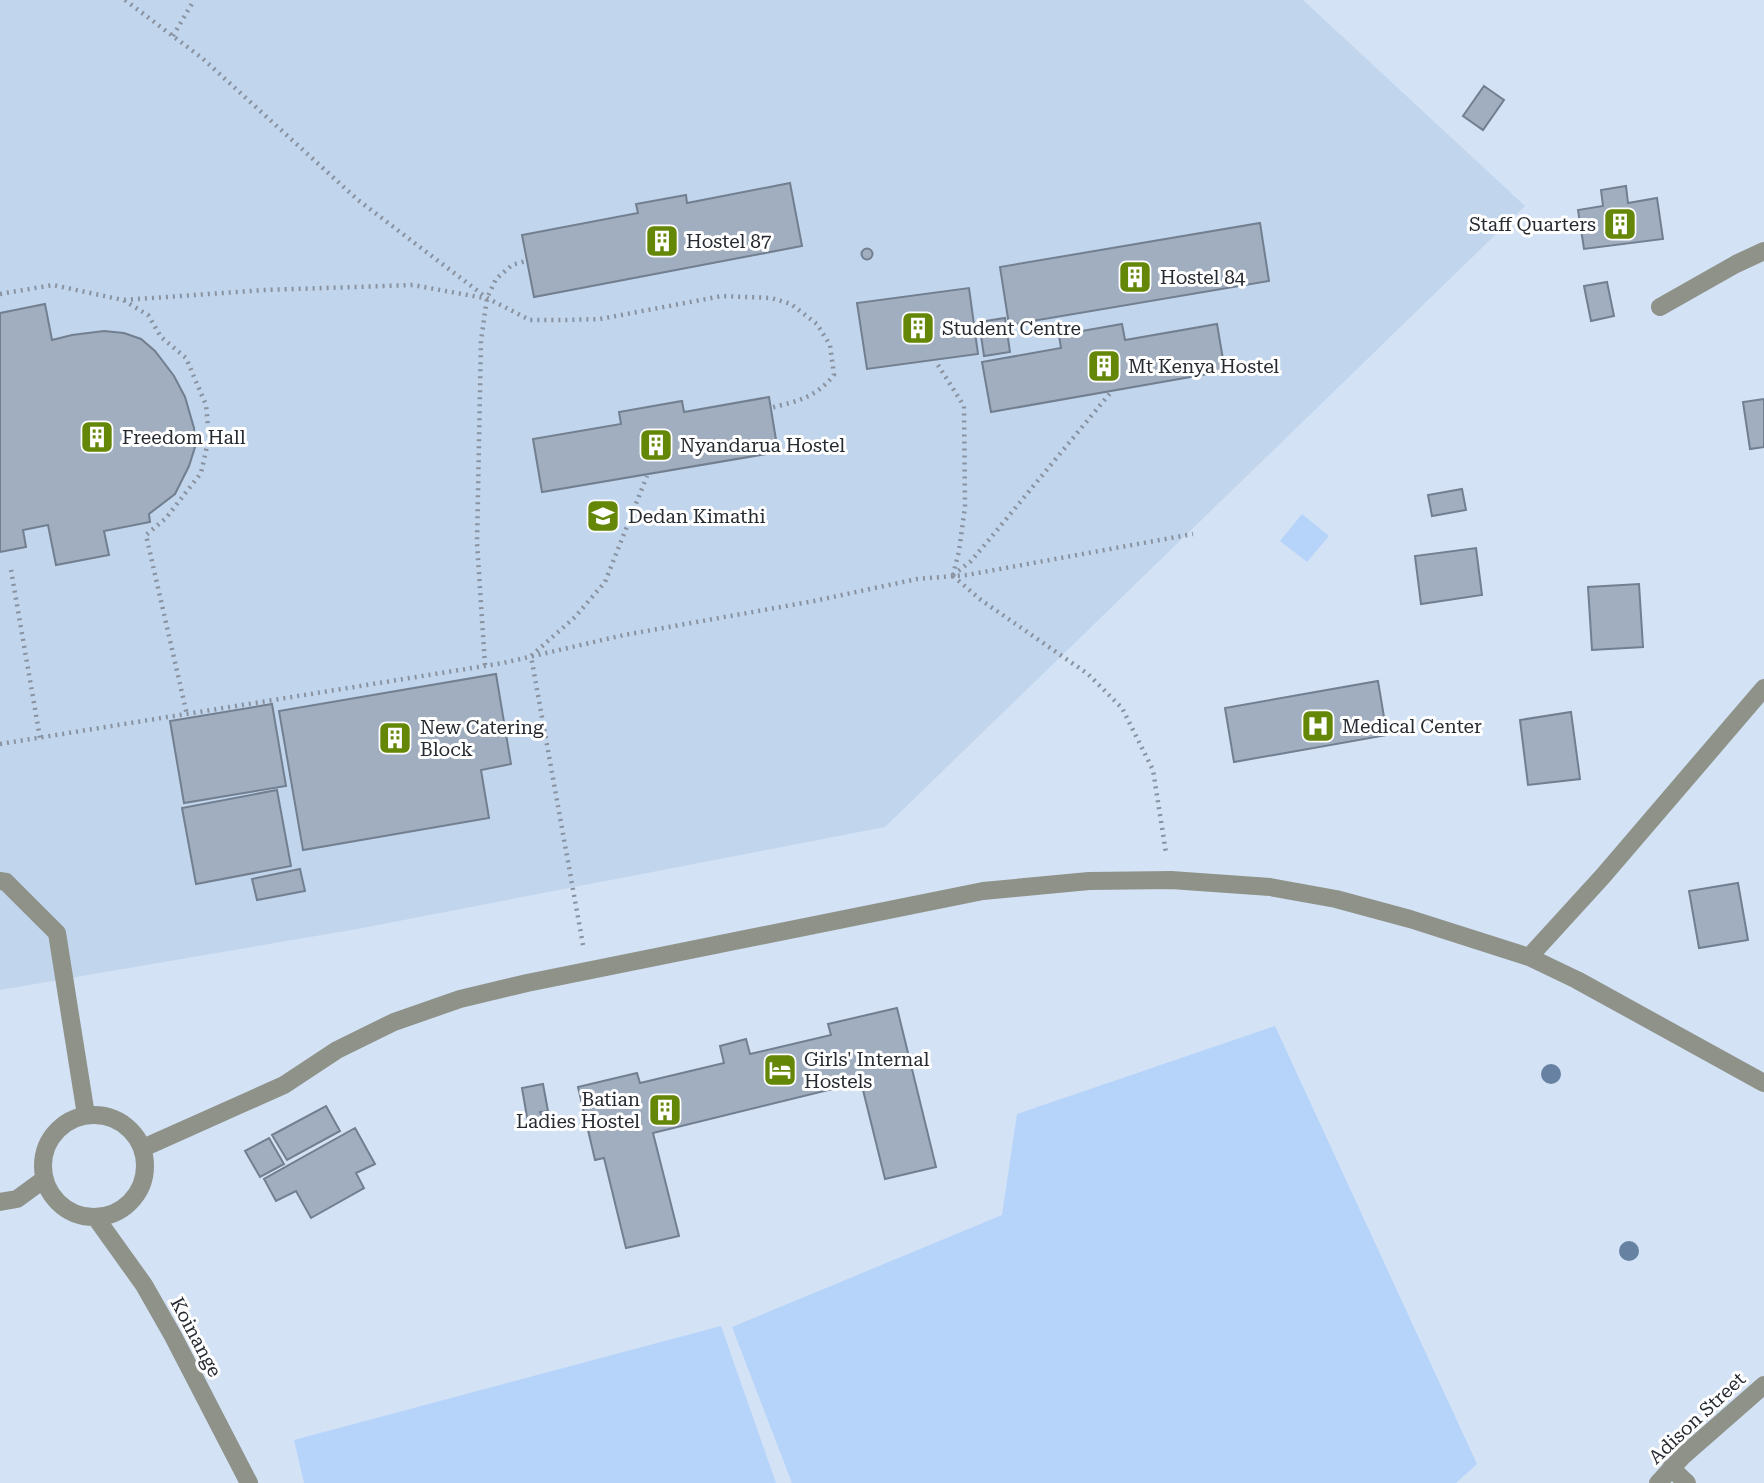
<svg xmlns="http://www.w3.org/2000/svg" width="1764" height="1483" viewBox="0 0 1764 1483" font-family="'Roboto Serif',serif">
  <rect width="100%" height="100%" fill="#d3e2f5"/>
  <!-- built -->
  <path fill="#c1d5ec" d="M0,0H1303L1525,206L885,827L357,929L0,990Z"/>
  <!-- green -->
  <path fill="#b6d4fa" d="M1302,514L1329,536L1307,562L1280,541Z
    M1275,1026L1477,1464L1456,1483H792L732,1327L1002,1215L1017,1114Z
    M721,1326L776,1483H304L294,1440Z"/>
  <!-- building -->
  <path fill="#a0aebf" stroke="#727f90" stroke-width="2" d="M1484,86L1504,100L1483,130L1463,116Z
    M790,183L802,246L534,297L522,235L638,213L636,204L686,195L687,203Z
    M1626,186L1628,203L1657,198L1663,239L1584,249L1578,210L1603,206L1601,190Z
    M1260,223L1269,281L1009,325L1000,267Z
    M861.5 254a5.5 5.5 0 1 1 11 0a5.5 5.5 0 1 1-11 0Z
    M1607,282L1614,316L1591,321L1584,286Z
    M969,288L978,354L867,369L857,303Z
    M45,304L52,340L72,335L104,331L124,333L141,339L155,351L174,376L185,397L194,428L195,447L189,466L175,494L149,514L150,522L104,531L109,555L56,565L48,525L23,530L26,547L0,552V313Z
    M1005,318L1010,352L984,356L979,322Z
    M1122,324L1125,340L1217,324L1225,371L991,412L982,362L1061,348L1059,335Z
    M769,397L778,452L542,492L533,439L621,424L619,412L682,401L684,412Z
    M1764,399V447L1750,449L1743,402Z
    M1462,489L1466,510L1432,516L1428,495Z
    M1476,548L1482,595L1421,604L1415,556Z
    M1639,584L1643,647L1592,650L1588,587Z
    M496,674L511,764L481,770L489,818L303,850L279,711Z
    M1378,681L1387,735L1234,762L1225,708Z
    M272,704L286,786L184,803L170,721Z
    M1571,712L1580,779L1528,785L1520,720Z
    M277,790L291,866L196,884L182,808Z
    M300,869L305,891L257,900L252,879Z
    M1738,883L1748,940L1699,948L1689,891Z
    M897,1008L936,1167L885,1179L861,1082L653,1133L679,1236L626,1248L604,1158L595,1160L578,1087L637,1073L640,1083L724,1063L720,1046L746,1039L750,1054L831,1035L828,1024Z
    M543,1084L548,1111L540,1112L543,1120L528,1123L522,1088Z
    M326,1106L340,1131L287,1160L272,1135Z
    M355,1128L375,1164L356,1173L364,1188L311,1218L296,1191L276,1201L264,1179Z
    M269,1138L284,1164L260,1177L245,1151Z"/>
  <g fill="none" stroke-linecap="round" stroke-linejoin="round">
    <!-- path -->
    <path stroke="#8892a0" stroke-width="4.5" stroke-dasharray="2 5" stroke-linecap="butt" d="M125,0L202,58L358,200L487,298L530,320H564L600,319L722,296L771,298L791,304L817,324L830,345L834,375C815,398 798,401 770,408
      M173,36L194,0
      M0,294L53,285L123,300L148,315L161,337L186,358L206,405L209,437L201,473L166,518L146,535L187,715
      M124,300L265,290L413,285L484,298
      M938,365L964,406L965,507L959,551L953,575
      M11,570L40,738
      M953,575L971,561L988,541L1111,392
      M953,576L981,600L1088,674L1122,708L1153,770L1166,853
      M485,665L477,543L481,341L487,298L496,279L512,265L526,261
      M0,744L503,663L624,635L814,601L917,579L967,575L1193,534
      M583,945L531,656L575,617L605,582L647,476"/>
    <!-- minor -->
    <path stroke="#8e9289" stroke-width="18" d="M1660,307L1736,264L1764,251
      M0,881L6,882L57,933L86,1115
      M1529,957L1603,876L1764,688
      M43 1166a51 51 0 1 1 102 0a51 51 0 1 1-102 0Z
      M143,1148L284,1085L337,1050L394,1022L460,999L527,983L983,891L1089,881L1171,880L1270,887L1336,899L1410,919L1529,957L1577,980L1764,1083
      M0,1202L17,1199L43,1180
      M96,1218L144,1285L173,1336L249,1483
      M1671,1468L1687,1483
      M1658,1483L1683,1456L1764,1385"/>
  </g>
  <!-- trees -->
  <g fill="#6681a1">
    <circle cx="1551" cy="1074" r="10"/>
    <circle cx="1629" cy="1251" r="10"/>
  </g>
  <!-- icons -->
  <defs>
    <symbol id="building-square" viewBox="-11 -11 22 22"><rect x="-9" y="-9" width="18" height="18" rx="4" fill="#658707" stroke="#fff"/><path d="M-4-6H4V6H1V3H-1V6H-4ZM-2.5-4.3h1.7v1.8h-1.7ZM.8-4.3h1.7v1.8H.8ZM-2.5-1h1.7V.8h-1.7ZM.8-1h1.7V.8H.8Z" fill="#fff"/></symbol>
    <symbol id="university-square" viewBox="-11 -11 22 22"><rect x="-9" y="-9" width="18" height="18" rx="4" fill="#658707" stroke="#fff"/><path d="M0-5L7-2L0 1L-7-2ZM-4 1L0 2.5L4 1V4Q0 6-4 4Z" fill="#fff"/></symbol>
    <symbol id="hospital-square" viewBox="-11 -11 22 22"><rect x="-9" y="-9" width="18" height="18" rx="4" fill="#658707" stroke="#fff"/><path d="M-5-5h3v3.5h4V-5h3V5h-3V1.5h-4V5h-3Z" fill="#fff"/></symbol>
    <symbol id="hotel-square" viewBox="-11 -11 22 22"><rect x="-9" y="-9" width="18" height="18" rx="4" fill="#658707" stroke="#fff"/><path d="M-6-4.5h1.5V1H6V5H4.5V3h-9V5H-6ZM-4 0a1.8 1.8 0 1 1 3.6 0ZM.5 0V-2.5h3Q6-2.5 6 0Z" fill="#fff"/></symbol>
  </defs>
  <g fill-rule="evenodd">
    <use href="#building-square" x="1601" y="205" width="38" height="38"/>
    <use href="#building-square" x="643" y="222" width="38" height="38"/>
    <use href="#building-square" x="1116" y="258" width="38" height="38"/>
    <use href="#building-square" x="899" y="309" width="38" height="38"/>
    <use href="#building-square" x="1085" y="347" width="38" height="38"/>
    <use href="#building-square" x="78" y="418" width="38" height="38"/>
    <use href="#building-square" x="637" y="426" width="38" height="38"/>
    <use href="#university-square" x="584" y="497" width="38" height="38"/>
    <use href="#hospital-square" x="1299" y="707" width="38" height="38"/>
    <use href="#building-square" x="376" y="719" width="38" height="38"/>
    <use href="#hotel-square" x="761" y="1051" width="38" height="38"/>
    <use href="#building-square" x="646" y="1091" width="38" height="38"/>
  </g>
  <g text-anchor="middle" dominant-baseline="central" stroke-width="6" stroke-linejoin="round" paint-order="stroke">
    <!-- poi labels -->
    <g font-size="19" fill="#262b32" stroke="#fff" text-anchor="start">
      <text x="1596" y="224" text-anchor="end">Staff Quarters</text>
      <text x="686" y="241">Hostel 87</text>
      <text x="1160" y="277">Hostel 84</text>
      <text x="942" y="328">Student Centre</text>
      <text x="1128" y="366">Mt Kenya Hostel</text>
      <text x="122" y="437">Freedom Hall</text>
      <text x="680" y="445">Nyandarua Hostel</text>
      <text x="628" y="516">Dedan Kimathi</text>
      <text x="1342" y="726">Medical Center</text>
      <text x="420" y="727">New Catering<tspan x="420" dy="22">Block</tspan></text>
      <text x="804" y="1059">Girls' Internal<tspan x="804" dy="22">Hostels</tspan></text>
      <text x="640" y="1099" text-anchor="end">Batian<tspan x="640" dy="22">Ladies Hostel</tspan></text>
    </g>
    <!-- street labels -->
    <g font-size="19" fill="#262b32" stroke="#fff">
      <text transform="translate(196 1337) rotate(62)">Koinange</text>
      <text transform="translate(1697 1418) rotate(-43)">Adison Street</text>
    </g>
  </g>
</svg>
